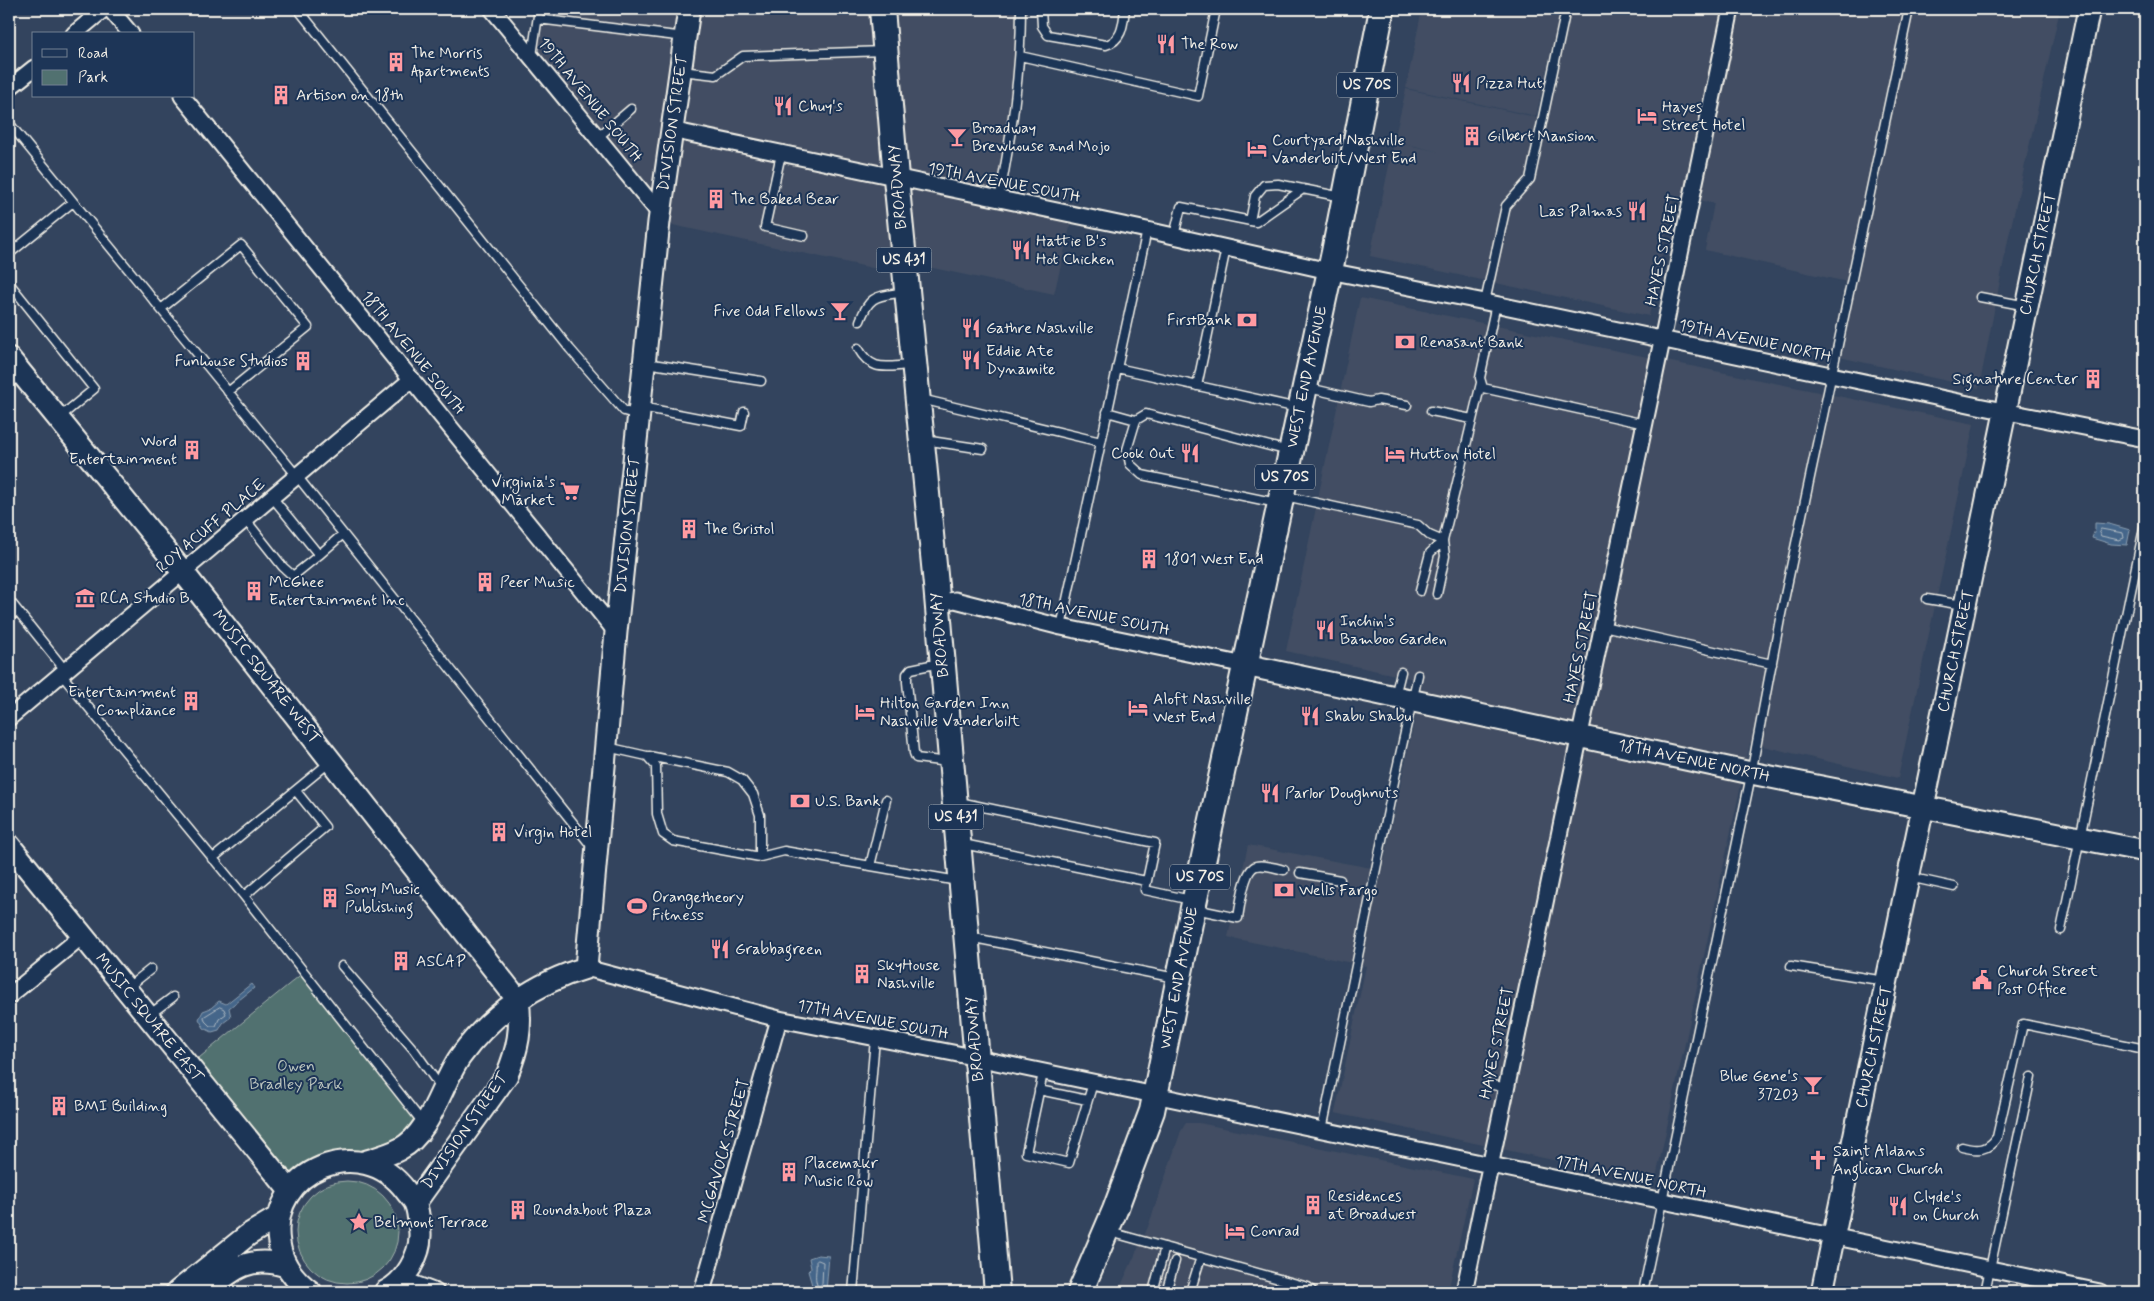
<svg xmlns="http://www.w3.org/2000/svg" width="2154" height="1301" viewBox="0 0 2154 1301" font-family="Mynerve,sans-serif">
  <rect width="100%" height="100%" fill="#33445e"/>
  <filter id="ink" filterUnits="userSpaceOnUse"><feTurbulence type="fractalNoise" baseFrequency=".02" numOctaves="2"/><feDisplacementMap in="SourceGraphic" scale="10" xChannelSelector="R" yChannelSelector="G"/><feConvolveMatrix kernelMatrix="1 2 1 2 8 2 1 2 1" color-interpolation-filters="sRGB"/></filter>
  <g filter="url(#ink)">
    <!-- built -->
    <path fill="#424e63" d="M539,9H1021V50L999,199L1073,215L1054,294L905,262V275L659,222L532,57Z
      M1422,9H1561L1536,116L1406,88Z
      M1570,9H2060L2008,240L1979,388L1830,355L1847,282L1705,250L1714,203L1662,194L1674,197L1649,316L1370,256L1394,142L1440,152L1394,141L1406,89L1545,119Z
      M1360,298L1974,424L1898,778L1750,743L1655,1182L1335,1113L1366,966L1228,937L1248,845L1382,870L1423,681L1286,651Z
      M1186,1123H1199L1473,1179L1448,1292H1118L1148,1227L1181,1131Z"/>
    <!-- green -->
    <path fill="#517170" stroke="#a2b1ac" d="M304,972L420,1119L393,1143L288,1176L194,1062Z
      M296 1232a51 51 0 1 1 102 0a51 51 0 1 1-102 0Z"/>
    <!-- water -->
    <path fill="#45668a" stroke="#8b9eb0" d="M2095,523L2109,524L2130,530L2127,545L2111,544L2092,538L2095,530Z
      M251,984L254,988L229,1008L231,1017L223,1023L219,1030L212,1032L204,1028L199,1019L203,1011L211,1008L219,1001L226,1004Z
      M818,1255L829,1256L826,1292H814L808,1271L811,1268L809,1258Z"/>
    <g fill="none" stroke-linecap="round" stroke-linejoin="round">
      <!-- shore -->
      <path stroke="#aeb9c2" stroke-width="1" d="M2101,529L2123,533L2124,538L2119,540L2101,536L2099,533Z
        M220,1007L224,1009L226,1014L219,1019L216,1026H210L205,1021L204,1017Z
        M818,1260L823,1262L822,1284L819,1286L817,1285C814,1275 817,1271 816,1262Z"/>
      <defs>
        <path id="service" d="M298,9L570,349L624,411L638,415
          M1041,9L1042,26L1048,35L1106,45C1123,40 1123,24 1125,9
          M538,19L685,37
          M532,56L539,9
          M1020,56L1198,96L1216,9
          M681,71L716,75L743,56L884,51
          M9,123L297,476L593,848
          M598,137L631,109
          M781,154L765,227L804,236
          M999,200C1011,136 1021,74 1021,9
          M1250,221L1255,196L1264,185L1278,184L1342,197
          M1174,236L1181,207L1256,222L1303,189
          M9,254L73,202
          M9,283L94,389L60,417
          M1980,297L2027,306
          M1485,302L1506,206L1530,179L1566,9
          M1496,304L1480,378L1483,388L1645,424
          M161,309L241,245L308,327L228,392
          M860,321C870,293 878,297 905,292
          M858,348C872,373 886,366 911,365
          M646,363L761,381
          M1117,368L1298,408
          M1197,386L1226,248
          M1309,388L1369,402L1378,400L1407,405
          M921,399L1101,442
          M641,407L741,426L744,412
          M1431,411L1472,419
          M1107,412L1136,420
          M924,440L983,449
          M1285,496L1418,525L1429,535L1443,541
          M1277,503L1142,475L1130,464L1127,450L1136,420L1146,414L1289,451
          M245,519L283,567L293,576L319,555L272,497
          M319,555L343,534
          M1420,591L1430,553L1443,541
          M1437,594L1445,556L1443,541L1481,383
          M1927,599L1963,605
          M9,600L65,670
          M9,617L17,610
          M1603,626L1772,664
          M1061,627L1147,230
          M940,663L911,669L907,674V682L914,753L916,758L948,762
          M61,674L244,896L423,1123
          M1395,696L1401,672
          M607,747L647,756L656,766L657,814L663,834L673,841L760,857L784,851L958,881
          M649,756L728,772L742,780L753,794L760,815V857
          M959,802L1155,843L1145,890L1191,900
          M963,844L1146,881
          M212,859L330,762
          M870,866L886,800
          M1300,873L1340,880
          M1909,877L1954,887
          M244,896L325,827L296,791
          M1195,909L1238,918C1240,906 1244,870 1256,866C1264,864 1276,868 1284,870
          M2061,930L2145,523
          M969,937L1176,978
          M342,966L414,1050L441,1088
          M1791,966L1885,981
          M127,988L151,969
          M149,1015L173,997
          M1043,1073L1026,1153L1069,1163L1093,1083
          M1489,1084L1506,1088
          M1039,1090L1087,1100
          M1322,1130L1395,777L1418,675
          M1962,1147C1978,1151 1988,1151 1997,1137L2023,1024L2145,1049
          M1110,1232L1308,1287L1313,1292
          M853,1292L875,1039
          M1153,1292L1165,1247
          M1166,1292L1175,1261
          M1190,1292L1201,1257
          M1643,1292L1749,785L1780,619L1909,9
          M1985,1292L2031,1077"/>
        <path id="minor" d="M110,9L131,34
          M492,9L660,214
          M74,34L104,9
          M9,88L34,68
          M182,96L616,632
          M671,130L1147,230L1329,271L1485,302L1978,406L2145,439
          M937,603L955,600L1061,627L1245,665
          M9,718L412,379
          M586,968L779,1019L953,1053L2100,1292
          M9,996L82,936
          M402,1279L436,1292
          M702,1292L779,1019
          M1464,1292L1731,9"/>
        <path id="secondary" d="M9,358L183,572L518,1000
          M1245,665L1751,773L2145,851
          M9,845L290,1191
          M364,1162C376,1158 389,1155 400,1149C431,1133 441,1084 460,1057C490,1015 536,982 586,968L616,632L659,222L689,9
          M415,1203L507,1075C518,1049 522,1028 518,1000
          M177,1292L248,1235L278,1217
          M205,1292C232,1270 249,1254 286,1266
          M311,1292C294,1280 282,1264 279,1243C267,1170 362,1131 406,1191C409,1195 413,1199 415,1203C419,1212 419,1223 420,1233C421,1256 405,1282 385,1292
          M1822,1292L2089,9"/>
        <path id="primary" d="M882,9L896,178L936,585L997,1292
          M1080,1292L1115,1210L1152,1111L1193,908L1334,252L1382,9"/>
      </defs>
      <!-- service casing -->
      <use href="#service" stroke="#f4f1e8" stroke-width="11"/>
      <!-- minor casing -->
      <use href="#minor" stroke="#f4f1e8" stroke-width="19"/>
      <!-- secondary casing -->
      <use href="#secondary" stroke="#f4f1e8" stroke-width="25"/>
      <!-- primary casing -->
      <use href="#primary" stroke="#f4f1e8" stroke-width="28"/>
      <!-- service -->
      <use href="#service" stroke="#1d3557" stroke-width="8"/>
      <!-- minor -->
      <use href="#minor" stroke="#1d3557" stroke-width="15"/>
      <!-- secondary -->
      <use href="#secondary" stroke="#1d3557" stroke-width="21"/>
      <!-- primary -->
      <use href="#primary" stroke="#1d3557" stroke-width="24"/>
    </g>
  </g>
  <!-- icons -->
  <defs>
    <symbol id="restaurant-bare" viewBox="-9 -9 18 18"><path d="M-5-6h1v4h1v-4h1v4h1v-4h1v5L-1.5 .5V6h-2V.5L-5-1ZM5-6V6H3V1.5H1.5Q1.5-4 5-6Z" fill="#ff9aa2" stroke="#1d3557" stroke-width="2.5" paint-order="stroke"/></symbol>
    <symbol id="building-bare" viewBox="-9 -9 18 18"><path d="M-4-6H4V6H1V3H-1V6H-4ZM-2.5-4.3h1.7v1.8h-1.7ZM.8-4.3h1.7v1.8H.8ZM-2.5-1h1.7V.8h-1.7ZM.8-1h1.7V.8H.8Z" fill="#ff9aa2" stroke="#1d3557" stroke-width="2.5" paint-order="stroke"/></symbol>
    <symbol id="hotel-bare" viewBox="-9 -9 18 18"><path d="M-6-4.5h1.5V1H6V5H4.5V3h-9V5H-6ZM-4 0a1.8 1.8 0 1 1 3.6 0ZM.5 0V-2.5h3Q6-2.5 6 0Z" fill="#ff9aa2" stroke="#1d3557" stroke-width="2.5" paint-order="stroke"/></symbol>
    <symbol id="bar-bare" viewBox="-9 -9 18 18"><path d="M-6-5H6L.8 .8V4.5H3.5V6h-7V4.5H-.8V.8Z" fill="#ff9aa2" stroke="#1d3557" stroke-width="2.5" paint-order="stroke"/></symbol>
    <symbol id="bank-bare" viewBox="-9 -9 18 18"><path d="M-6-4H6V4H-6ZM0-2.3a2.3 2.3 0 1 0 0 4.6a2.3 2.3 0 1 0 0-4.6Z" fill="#ff9aa2" stroke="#1d3557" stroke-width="2.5" paint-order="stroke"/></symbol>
    <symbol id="supermarket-bare" viewBox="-9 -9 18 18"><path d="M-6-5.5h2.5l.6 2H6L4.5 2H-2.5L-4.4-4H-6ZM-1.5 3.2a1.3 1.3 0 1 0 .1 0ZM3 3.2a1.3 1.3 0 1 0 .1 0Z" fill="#ff9aa2" stroke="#1d3557" stroke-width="2.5" paint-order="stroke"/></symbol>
    <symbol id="museum-bare" viewBox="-9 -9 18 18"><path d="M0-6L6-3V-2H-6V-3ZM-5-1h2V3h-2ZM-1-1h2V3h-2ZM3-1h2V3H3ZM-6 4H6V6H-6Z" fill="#ff9aa2" stroke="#1d3557" stroke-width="2.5" paint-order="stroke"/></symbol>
    <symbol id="stadium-bare" viewBox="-9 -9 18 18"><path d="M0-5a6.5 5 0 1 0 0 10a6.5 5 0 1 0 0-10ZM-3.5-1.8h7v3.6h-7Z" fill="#ff9aa2" stroke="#1d3557" stroke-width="2.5" paint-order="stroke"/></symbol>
    <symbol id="civic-bare" viewBox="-9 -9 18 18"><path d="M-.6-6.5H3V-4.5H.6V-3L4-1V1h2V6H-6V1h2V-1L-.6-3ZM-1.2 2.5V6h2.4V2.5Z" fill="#ff9aa2" stroke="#1d3557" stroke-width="2.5" paint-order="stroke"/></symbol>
    <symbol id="church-bare" viewBox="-9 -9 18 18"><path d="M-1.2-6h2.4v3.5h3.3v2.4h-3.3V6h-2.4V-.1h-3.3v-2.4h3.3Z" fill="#ff9aa2" stroke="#1d3557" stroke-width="2.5" paint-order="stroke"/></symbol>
    <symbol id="sight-bare" viewBox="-9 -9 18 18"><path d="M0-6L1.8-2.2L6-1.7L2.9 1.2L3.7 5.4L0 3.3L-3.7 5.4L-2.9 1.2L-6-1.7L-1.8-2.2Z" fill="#ff9aa2" stroke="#1d3557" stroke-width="2.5" paint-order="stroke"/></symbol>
  </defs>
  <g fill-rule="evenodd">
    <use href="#restaurant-bare" x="1152" y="30" width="28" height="28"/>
    <use href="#building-bare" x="382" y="48" width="28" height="28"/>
    <use href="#restaurant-bare" x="1447" y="69" width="28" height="28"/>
    <use href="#building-bare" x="267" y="81" width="28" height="28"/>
    <use href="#restaurant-bare" x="769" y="92" width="28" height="28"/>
    <use href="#hotel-bare" x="1633" y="102" width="28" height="28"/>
    <use href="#building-bare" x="1458" y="122" width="28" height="28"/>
    <use href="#bar-bare" x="943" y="123" width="28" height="28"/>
    <use href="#hotel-bare" x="1243" y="135" width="28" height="28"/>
    <use href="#building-bare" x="702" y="185" width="28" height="28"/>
    <use href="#restaurant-bare" x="1623" y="197" width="28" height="28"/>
    <use href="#restaurant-bare" x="1007" y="236" width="28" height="28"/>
    <use href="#bar-bare" x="826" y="297" width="28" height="28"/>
    <use href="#bank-bare" x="1233" y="306" width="28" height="28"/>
    <use href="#restaurant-bare" x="957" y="314" width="28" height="28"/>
    <use href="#bank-bare" x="1391" y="328" width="28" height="28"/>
    <use href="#restaurant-bare" x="957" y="346" width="28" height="28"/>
    <use href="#building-bare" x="289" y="347" width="28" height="28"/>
    <use href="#building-bare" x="2079" y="365" width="28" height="28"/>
    <use href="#building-bare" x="178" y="436" width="28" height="28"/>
    <use href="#restaurant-bare" x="1176" y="439" width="28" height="28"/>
    <use href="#hotel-bare" x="1381" y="440" width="28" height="28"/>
    <use href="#supermarket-bare" x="556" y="477" width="28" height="28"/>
    <use href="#building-bare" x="675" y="515" width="28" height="28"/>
    <use href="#building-bare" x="1135" y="545" width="28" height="28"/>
    <use href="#building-bare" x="471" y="568" width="28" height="28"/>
    <use href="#building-bare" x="240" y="577" width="28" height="28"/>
    <use href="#museum-bare" x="71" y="584" width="28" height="28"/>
    <use href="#restaurant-bare" x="1311" y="616" width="28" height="28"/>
    <use href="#building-bare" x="177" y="687" width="28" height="28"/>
    <use href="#hotel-bare" x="1124" y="694" width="28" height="28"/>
    <use href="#hotel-bare" x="851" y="698" width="28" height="28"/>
    <use href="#restaurant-bare" x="1296" y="702" width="28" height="28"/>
    <use href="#restaurant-bare" x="1256" y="779" width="28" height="28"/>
    <use href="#bank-bare" x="786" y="787" width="28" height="28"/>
    <use href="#building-bare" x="485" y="818" width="28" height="28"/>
    <use href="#bank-bare" x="1270" y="876" width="28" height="28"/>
    <use href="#building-bare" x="316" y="884" width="28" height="28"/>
    <use href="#stadium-bare" x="623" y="892" width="28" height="28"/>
    <use href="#restaurant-bare" x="706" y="935" width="28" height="28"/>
    <use href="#building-bare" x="387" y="947" width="28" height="28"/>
    <use href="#building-bare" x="848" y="960" width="28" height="28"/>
    <use href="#civic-bare" x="1968" y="966" width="28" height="28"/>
    <use href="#bar-bare" x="1799" y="1071" width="28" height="28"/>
    <use href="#building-bare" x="45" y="1092" width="28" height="28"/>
    <use href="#church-bare" x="1804" y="1146" width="28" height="28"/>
    <use href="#building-bare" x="775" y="1158" width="28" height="28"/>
    <use href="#building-bare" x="1299" y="1191" width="28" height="28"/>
    <use href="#restaurant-bare" x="1884" y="1192" width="28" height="28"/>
    <use href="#building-bare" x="504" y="1196" width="28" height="28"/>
    <use href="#sight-bare" x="345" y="1208" width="28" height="28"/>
    <use href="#hotel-bare" x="1221" y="1217" width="28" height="28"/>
  </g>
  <g text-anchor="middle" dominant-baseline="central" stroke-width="4" stroke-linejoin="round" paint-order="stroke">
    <!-- shield labels -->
    <g fill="#1d3557" stroke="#b4b9bc" stroke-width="1">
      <rect x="1337" y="72.5" width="60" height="25" rx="4"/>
      <rect x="876.5" y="247.5" width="55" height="25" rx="4"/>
      <rect x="1255" y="464.5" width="60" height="25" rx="4"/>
      <rect x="928.5" y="804.5" width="55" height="25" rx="4"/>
      <rect x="1170" y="864.5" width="60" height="25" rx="4"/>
    </g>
    <g font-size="15" font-weight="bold" fill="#f4f1e8">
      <text x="1367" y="85">US 70S</text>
      <text x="904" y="260">US 431</text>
      <text x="1285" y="477">US 70S</text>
      <text x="956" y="817">US 431</text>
      <text x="1200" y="877">US 70S</text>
    </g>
    <!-- poi labels -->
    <g font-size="16" fill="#f4f1e8" stroke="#1d3557" text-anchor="start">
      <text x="1181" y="44">The Row</text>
      <text x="411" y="53">The Morris<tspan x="411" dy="18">Apartments</tspan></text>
      <text x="1476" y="83">Pizza Hut</text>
      <text x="296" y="95">Artison on 18th</text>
      <text x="798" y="106">Chuy's</text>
      <text x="1662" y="107">Hayes<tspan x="1662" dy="18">Street Hotel</tspan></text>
      <text x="972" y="128">Broadway<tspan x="972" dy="18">Brewhouse and Mojo</tspan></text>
      <text x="1487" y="136">Gilbert Mansion</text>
      <text x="1272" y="140">Courtyard Nashville<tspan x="1272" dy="18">Vanderbilt/West End</tspan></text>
      <text x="731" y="199">The Baked Bear</text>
      <text x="1622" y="211" text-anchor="end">Las Palmas</text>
      <text x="1036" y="241">Hattie B's<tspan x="1036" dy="18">Hot Chicken</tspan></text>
      <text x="825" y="311" text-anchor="end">Five Odd Fellows</text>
      <text x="1232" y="320" text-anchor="end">FirstBank</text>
      <text x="986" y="328">Gathre Nashville</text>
      <text x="1420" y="342">Renasant Bank</text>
      <text x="986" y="351">Eddie Ate<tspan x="986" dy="18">Dynamite</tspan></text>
      <text x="288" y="361" text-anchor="end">Funhouse Studios</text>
      <text x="2078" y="379" text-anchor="end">Signature Center</text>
      <text x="177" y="441" text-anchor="end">Word<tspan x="177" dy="18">Entertainment</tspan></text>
      <text x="1175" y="453" text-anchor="end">Cook Out</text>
      <text x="1410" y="454">Hutton Hotel</text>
      <text x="555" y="482" text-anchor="end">Virginia's<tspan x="555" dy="18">Market</tspan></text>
      <text x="704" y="529">The Bristol</text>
      <text x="1164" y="559">1801 West End</text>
      <text x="269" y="582">McGhee<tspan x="269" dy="18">Entertainment Inc</tspan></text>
      <text x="500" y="582">Peer Music</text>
      <text x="100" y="598">RCA Studio B</text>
      <text x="1340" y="621">Inchin's<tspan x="1340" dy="18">Bamboo Garden</tspan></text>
      <text x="176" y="692" text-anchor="end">Entertainment<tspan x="176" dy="18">Compliance</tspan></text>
      <text x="1153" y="699">Aloft Nashville<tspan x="1153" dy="18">West End</tspan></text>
      <text x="880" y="703">Hilton Garden Inn<tspan x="880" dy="18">Nashville Vanderbilt</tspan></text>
      <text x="1325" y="716">Shabu Shabu</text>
      <text x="1285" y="793">Parlor Doughnuts</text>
      <text x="815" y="801">U.S. Bank</text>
      <text x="514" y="832">Virgin Hotel</text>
      <text x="345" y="889">Sony Music<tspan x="345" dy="18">Publishing</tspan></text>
      <text x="1299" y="890">Wells Fargo</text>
      <text x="652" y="897">Orangetheory<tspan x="652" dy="18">Fitness</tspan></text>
      <text x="735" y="949">Grabbagreen</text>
      <text x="416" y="961">ASCAP</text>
      <text x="877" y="965">SkyHouse<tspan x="877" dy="18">Nashville</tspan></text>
      <text x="1997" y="971">Church Street<tspan x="1997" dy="18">Post Office</tspan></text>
      <text x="1798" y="1076" text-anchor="end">Blue Gene's<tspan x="1798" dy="18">37203</tspan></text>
      <text x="74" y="1106">BMI Building</text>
      <text x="1833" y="1151">Saint Aldans<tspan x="1833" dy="18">Anglican Church</tspan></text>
      <text x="804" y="1163">Placemakr<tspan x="804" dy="18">Music Row</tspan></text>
      <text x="1328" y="1196">Residences<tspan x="1328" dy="18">at Broadwest</tspan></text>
      <text x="1913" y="1197">Clyde's<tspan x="1913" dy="18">on Church</tspan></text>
      <text x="533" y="1210">Roundabout Plaza</text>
      <text x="374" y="1222">Belmont Terrace</text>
      <text x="1250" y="1231">Conrad</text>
    </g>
    <!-- street labels -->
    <g font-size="16" fill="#f4f1e8" stroke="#1d3557">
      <text transform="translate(590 100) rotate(51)">19TH AVENUE SOUTH</text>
      <text transform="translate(673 123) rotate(-82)">DIVISION STREET</text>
      <text transform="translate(1004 183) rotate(11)">19TH AVENUE SOUTH</text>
      <text transform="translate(898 187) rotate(-95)">BROADWAY</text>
      <text transform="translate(1663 250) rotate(-78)">HAYES STREET</text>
      <text transform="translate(2038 254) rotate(-78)">CHURCH STREET</text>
      <text transform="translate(1755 341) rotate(12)">19TH AVENUE NORTH</text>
      <text transform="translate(413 353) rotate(51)">18TH AVENUE SOUTH</text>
      <text transform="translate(1307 377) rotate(-78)">WEST END AVENUE</text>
      <text transform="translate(628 525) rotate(-84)">DIVISION STREET</text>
      <text transform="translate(211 526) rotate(-40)">ROY ACUFF PLACE</text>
      <text transform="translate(1094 615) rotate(12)">18TH AVENUE SOUTH</text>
      <text transform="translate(940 635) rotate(-95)">BROADWAY</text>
      <text transform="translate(1581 647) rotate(-78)">HAYES STREET</text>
      <text transform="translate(1956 651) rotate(-78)">CHURCH STREET</text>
      <text transform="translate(266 677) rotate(52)">MUSIC SQUARE WEST</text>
      <text transform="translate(1694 761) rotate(12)">18TH AVENUE NORTH</text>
      <text transform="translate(1179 978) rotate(-79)">WEST END AVENUE</text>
      <text transform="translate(149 1018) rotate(51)">MUSIC SQUARE EAST</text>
      <text transform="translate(873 1020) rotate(11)">17TH AVENUE SOUTH</text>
      <text transform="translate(975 1039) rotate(-95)">BROADWAY</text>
      <text transform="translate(1497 1043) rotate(-78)">HAYES STREET</text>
      <text transform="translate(1874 1047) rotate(-78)">CHURCH STREET</text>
      <text transform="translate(465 1131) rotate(-55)">DIVISION STREET</text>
      <text transform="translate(724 1151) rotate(-74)">MCGAVOCK STREET</text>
      <text transform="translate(1631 1177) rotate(12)">17TH AVENUE NORTH</text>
    </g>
    <!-- park labels -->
    <g font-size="16" fill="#bbc4be" stroke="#1d3557">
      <text x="296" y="1066">Owen<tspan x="296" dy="18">Bradley Park</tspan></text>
    </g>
  </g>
  <!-- margin -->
  <rect width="2154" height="1301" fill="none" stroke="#1d3557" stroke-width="30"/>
  <rect x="15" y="15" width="2124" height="1271" fill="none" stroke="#f4f1e8" stroke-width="2" filter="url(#ink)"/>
  <!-- legend -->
  <rect x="32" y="32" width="162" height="65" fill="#1d3557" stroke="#738091"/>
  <rect x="42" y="49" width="25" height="8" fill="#1d3557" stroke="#738091"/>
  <text x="78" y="58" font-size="15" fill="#f4f1e8">Road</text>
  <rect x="42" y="70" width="25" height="15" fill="#517170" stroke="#738091"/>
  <text x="78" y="82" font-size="15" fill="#f4f1e8">Park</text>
</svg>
